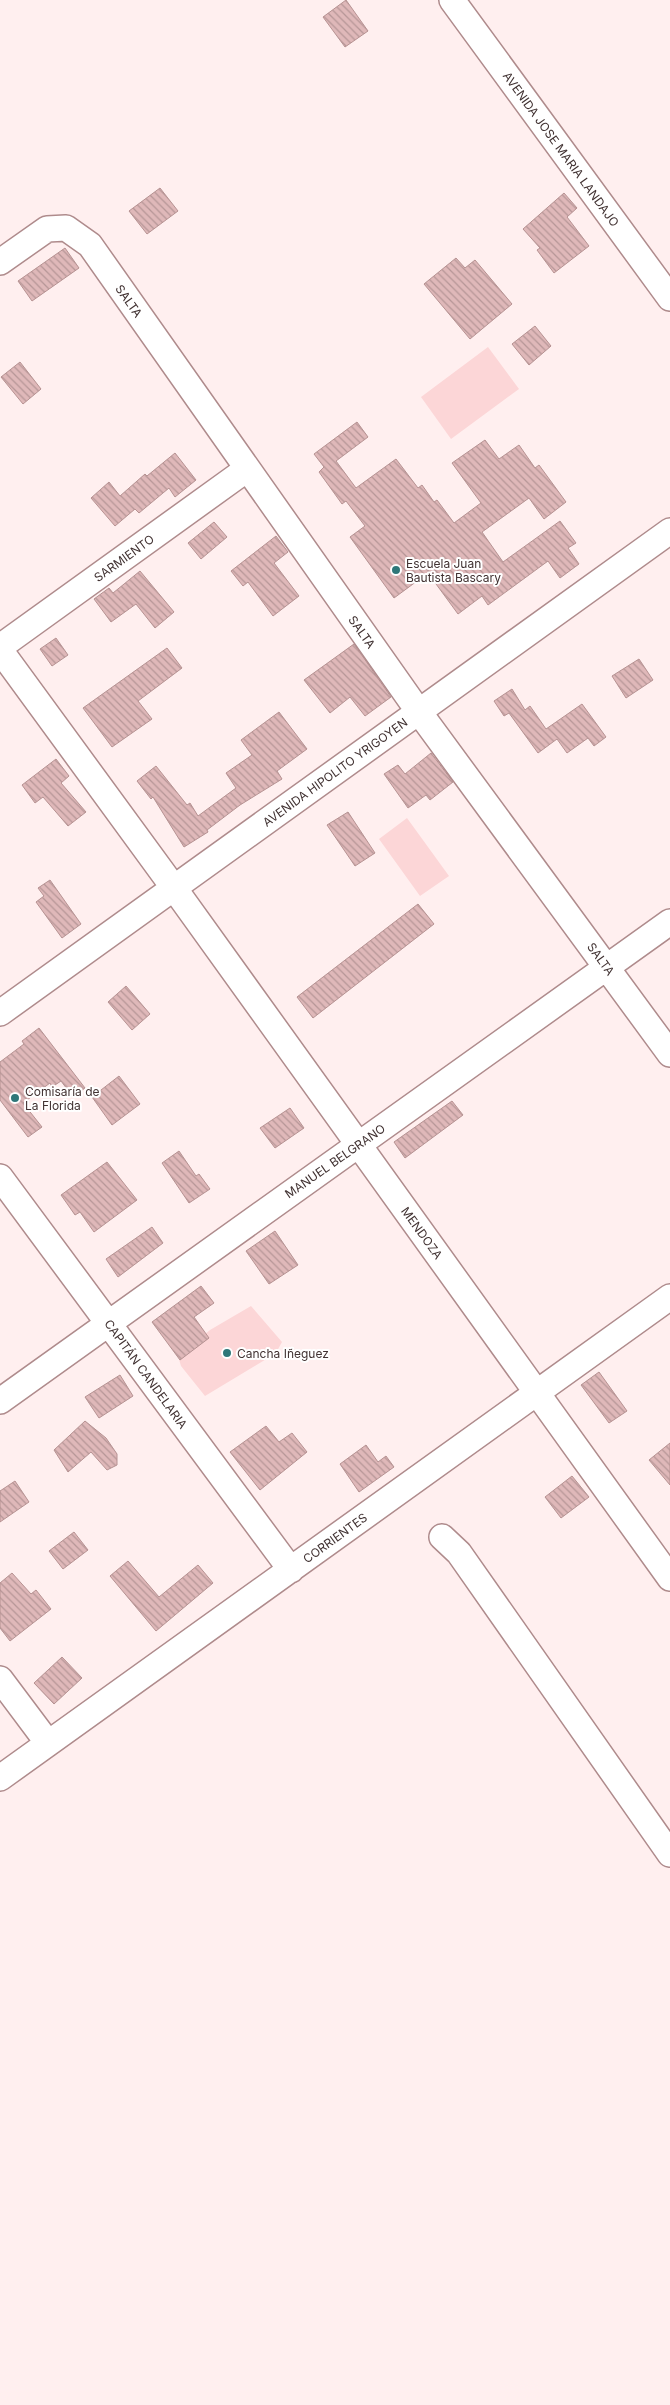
<svg xmlns="http://www.w3.org/2000/svg" width="670" height="2405" viewBox="0 0 670 2405" font-family="Inter,sans-serif">
  <defs>
    <pattern id="building-back-hatch" width="6" height="6" patternUnits="userSpaceOnUse" patternTransform="scale(1.25)"><rect width="6" height="6" fill="#dfb8b9"/><path d="M-1 5l2 2M0 0l6 6M5-1l2 2" fill="none" stroke="#b69697"/></pattern>
  </defs>
  <rect width="100%" height="100%" fill="#ffefef"/>
  <!-- garden -->
  <path fill="#fcd6d7" d="M488,347L519,389L451,439L421,397Z
    M407,818L449,876L420,896L379,839Z
    M251,1306L282,1342L277,1351L268,1358L205,1396L181,1366L178,1356L210,1330Z"/>
  <!-- building -->
  <path fill="url(#building-back-hatch)" stroke="#b69292" d="M346,0L368,31L345,47L323,17Z
    M160,188L178,211L147,234L129,211Z
    M564,193L577,208L567,217L589,246L554,273L537,250L540,248L523,229Z
    M65,248L79,268L32,301L18,281Z
    M456,258L465,268L475,260L512,304L470,339L424,284Z
    M535,326L551,346L529,365L512,344Z
    M20,362L41,389L23,404L1,377Z
    M357,422L368,437L336,461L356,488L396,459L418,488L422,485L434,502L437,500L454,523L481,503L452,463L485,440L499,459L519,445L535,468L539,465L566,502L544,519L529,498L482,532L503,562L560,521L576,543L568,548L579,564L560,578L548,561L488,605L482,596L458,614L428,573L394,598L350,537L365,526L346,501L342,504L319,472L324,467L314,454Z
    M175,453L196,480L175,497L169,488L139,513L135,509L115,526L91,498L109,482L120,496L145,474L147,476Z
    M214,522L227,537L201,559L188,543Z
    M276,536L288,552L274,563L299,596L273,616L248,582L243,586L231,571Z
    M140,571L174,612L155,628L136,604L111,622L94,599L109,588L113,593Z
    M56,638L68,655L52,666L40,649Z
    M354,644L391,697L365,716L350,697L330,713L304,680Z
    M167,648L182,668L138,701L152,719L112,747L83,708Z
    M639,659L653,680L626,698L612,676Z
    M512,689L525,710L530,706L546,729L582,704L606,737L594,746L588,738L567,753L557,739L538,753L509,713L504,716L494,701Z
    M279,712L307,749L277,771L282,779L240,805L207,830L208,832L184,847L153,797L151,799L137,781L156,766L187,805L190,803L198,816L236,788L226,773L252,755L241,740Z
    M431,753L453,782L430,800L426,795L408,808L384,774L398,765L405,774Z
    M56,759L69,776L61,783L86,812L68,826L43,797L35,803L22,785Z
    M348,812L375,853L355,866L327,825Z
    M50,880L81,924L62,938L36,902L44,896L38,888Z
    M418,904L434,924L313,1018L297,997Z
    M126,986L150,1014L132,1030L108,1002Z
    M39,1028L85,1088L73,1097L61,1081L52,1087L50,1083L23,1103L42,1127L28,1137L0,1100V1062L24,1044L22,1041Z
    M119,1076L140,1104L112,1125L92,1097Z
    M452,1101L463,1115L405,1158L394,1142Z
    M290,1108L304,1128L275,1148L260,1128Z
    M179,1151L196,1176L199,1174L210,1189L189,1203L162,1163Z
    M107,1162L137,1200L94,1232L80,1212L75,1215L61,1195Z
    M152,1227L163,1243L118,1277L106,1259Z
    M275,1231L298,1265L269,1284L246,1251Z
    M201,1286L214,1303L194,1317L209,1338L180,1360L152,1322Z
    M599,1372L627,1411L609,1423L581,1385Z
    M120,1375L133,1396L99,1418L85,1397Z
    M85,1421L106,1438L117,1454V1465L107,1470L91,1452L68,1472L54,1450Z
    M266,1426L279,1442L292,1433L307,1452L260,1490L230,1452Z
    M670,1443V1485L649,1460Z
    M366,1445L378,1462L386,1456L394,1467L359,1492L340,1464Z
    M572,1476L589,1497L561,1518L545,1497Z
    M15,1481L29,1502L0,1522V1491Z
    M74,1532L88,1550L63,1569L49,1551Z
    M128,1561L159,1597L198,1565L213,1583L156,1631L110,1576Z
    M12,1573L31,1594L36,1590L51,1609L10,1641L0,1628V1583Z
    M62,1657L82,1678L54,1704L34,1683Z"/>
  <g fill="none" stroke-linecap="round" stroke-linejoin="round">
    <defs>
      <path id="minor" d="M452,0L670,298
        M0,262L47,229L66,228L90,245L419,712L670,1054
        M0,647L247,469
        M0,650L174,888L670,1578
        M0,1013L670,531
        M0,1177L291,1570
        M0,1401L670,922
        M442,1537L459,1553L670,1854
        M0,1679L48,1743
        M0,1778L670,1297"/>
    </defs>
    <!-- minor casing -->
    <use href="#minor" stroke="#af8b8c" stroke-width="28"/>
    <!-- minor -->
    <use href="#minor" stroke="#fff" stroke-width="25"/>
  </g>
  <!-- markers -->
  <g fill="#2e7779" stroke="#fff" stroke-width="2">
    <circle cx="396" cy="570" r="5"/>
    <circle cx="15" cy="1098" r="5"/>
    <circle cx="227" cy="1353" r="5"/>
  </g>
  <g text-anchor="middle" dominant-baseline="central" stroke-width="4" stroke-linejoin="round" paint-order="stroke">
    <!-- street labels -->
    <g font-size="12" fill="#413232" stroke="#fff">
      <text transform="translate(561 149) rotate(54)">AVENIDA JOSE MARIA LANDAJO</text>
      <text transform="translate(129 301) rotate(55)">SALTA</text>
      <text transform="translate(124 558) rotate(-36)">SARMIENTO</text>
      <text transform="translate(362 632) rotate(55)">SALTA</text>
      <text transform="translate(335 772) rotate(-36)">AVENIDA HIPOLITO YRIGOYEN</text>
      <text transform="translate(601 959) rotate(54)">SALTA</text>
      <text transform="translate(335 1161) rotate(-35)">MANUEL BELGRANO</text>
      <text transform="translate(422 1233) rotate(54)">MENDOZA</text>
      <text transform="translate(146 1374) rotate(54)">CAPITÁN CANDELARIA</text>
      <text transform="translate(335 1538) rotate(-36)">CORRIENTES</text>
    </g>
    <!-- poi labels -->
    <g font-size="12" fill="#413232" stroke="#fff" text-anchor="start">
      <text x="406" y="563">Escuela Juan<tspan x="406" dy="14">Bautista Bascary</tspan></text>
      <text x="25" y="1091">Comisaría de<tspan x="25" dy="14">La Florida</tspan></text>
      <text x="237" y="1353">Cancha Iñeguez</text>
    </g>
  </g>
</svg>
